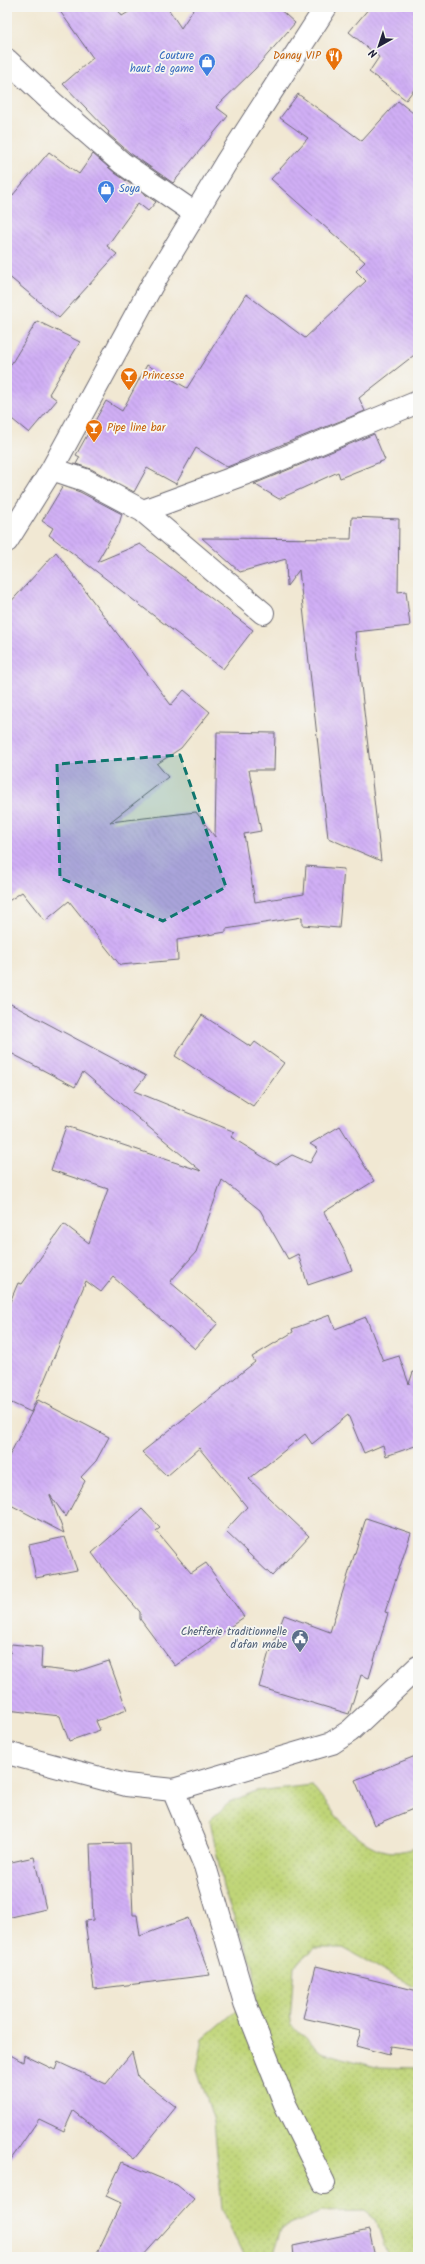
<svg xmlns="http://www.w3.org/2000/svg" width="425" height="2264" viewBox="0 0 425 2264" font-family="Kalam,sans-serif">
  <defs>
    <pattern id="grass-dots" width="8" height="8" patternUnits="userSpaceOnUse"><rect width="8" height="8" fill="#c0d578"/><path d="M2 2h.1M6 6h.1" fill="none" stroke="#a5b769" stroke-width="1.8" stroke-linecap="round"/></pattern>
    <pattern id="building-back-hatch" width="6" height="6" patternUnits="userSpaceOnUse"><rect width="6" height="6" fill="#d0aff5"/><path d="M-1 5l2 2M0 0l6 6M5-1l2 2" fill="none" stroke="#b296d3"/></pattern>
  </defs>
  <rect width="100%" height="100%" fill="#f6f6f2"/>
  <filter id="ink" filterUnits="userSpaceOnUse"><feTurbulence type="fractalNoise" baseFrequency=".025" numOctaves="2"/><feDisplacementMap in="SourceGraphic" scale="8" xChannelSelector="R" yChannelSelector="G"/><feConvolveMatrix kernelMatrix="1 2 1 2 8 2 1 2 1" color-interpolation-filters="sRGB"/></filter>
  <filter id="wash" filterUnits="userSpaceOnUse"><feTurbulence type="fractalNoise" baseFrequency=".012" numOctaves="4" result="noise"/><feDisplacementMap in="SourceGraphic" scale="16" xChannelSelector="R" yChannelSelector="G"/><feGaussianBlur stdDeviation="0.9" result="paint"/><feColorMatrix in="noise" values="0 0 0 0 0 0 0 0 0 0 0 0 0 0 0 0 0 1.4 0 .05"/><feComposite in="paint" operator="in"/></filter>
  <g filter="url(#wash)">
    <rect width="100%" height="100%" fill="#f1e8d3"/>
    <!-- grass -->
    <path fill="url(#grass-dots)" stroke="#717c5a" d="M312,1785C331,1809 359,1851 393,1852C401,1852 410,1849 418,1848V1989L343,1948H315L294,1966L290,2023L321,2052L376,2067L418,2068V2257H388L376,2220L365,2211L320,2212L281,2229L272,2257H244L222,2209L214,2121L197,2069L203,2039L245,2003L255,1998L254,1969L224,1891L210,1820L230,1802L256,1791Z"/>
    <g id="blocks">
      <!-- building -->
      <path fill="url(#building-back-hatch)" d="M57,7H116L122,16L137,7H167L181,28L195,7H277L295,23L255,69L216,107L228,116L173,183L130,153L108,134L109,132L63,84L93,58Z
        M370,7H418V84L406,100L369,72L379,57L349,32Z
        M298,94L362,141L398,101L418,117V352L359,398L365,411L227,467L196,448L176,484L147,468L134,492L91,469L76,464L80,457L76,455L106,401L122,411L147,365L187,388L246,294L305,338L366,281L356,271L365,262L271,179L308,138L280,118Z
        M49,152L79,174L93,154L115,173L156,202L148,211L138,203L107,246L117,254L59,318L7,275V202Z
        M37,321L80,342L49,394L57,400L29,433L7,415V371Z
        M374,434L385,460L340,478L338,472L279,499L254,484Z
        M63,486L80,492L122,514L119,524L97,562L140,544L253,630L223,669L49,535L53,528L42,521Z
        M352,517L399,519L398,592L406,591L410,626L355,632L381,861L328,838L299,570L287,586L286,559L240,572L202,538L351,539Z
        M56,552L171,705L184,690L210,712L181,748L157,764L168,777L110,822L196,812L215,837L217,732L275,733L274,770H249L261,831L244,834L255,902L304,894L306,866L344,869L339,928L302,925V917L226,929V932L177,940L178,960L120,965L69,901L45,921L22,892L7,902V606Z
        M7,1002L146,1076L134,1091L235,1132L231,1137L276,1165L292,1155L310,1163L318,1149L310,1144L340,1126L374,1181L324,1212L346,1254L352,1270L308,1285L298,1254L288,1259L260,1210L222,1180L196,1252L170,1282L218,1323L195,1349L113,1277L101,1292L86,1281L31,1412L7,1401V1309L18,1283L22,1284L64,1224L89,1243L108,1189L51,1170L66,1126L201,1171L83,1072L75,1087L7,1051Z
        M202,1015L251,1047L255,1042L284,1063L253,1106L175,1056Z
        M330,1315L335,1329L366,1317L383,1361L399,1356L409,1384L413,1372L418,1373V1445L386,1456L383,1445L364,1453L348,1415L312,1444L305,1434L249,1479L309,1536L272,1576L225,1531L247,1507L199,1448L167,1476L142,1452L255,1362L252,1357L293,1332L292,1329Z
        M38,1400L109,1437L96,1461L81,1477L85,1481L66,1517L50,1495L64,1533L7,1503V1460Z
        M142,1509L160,1528L156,1531L191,1573L206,1563L244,1617L175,1666L140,1619V1612L112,1580L92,1553Z
        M366,1518L411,1533L385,1612L388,1613L369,1678L361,1675L349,1714L259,1687L269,1652L270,1653L284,1615L330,1632Z
        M65,1537L77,1570L36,1578L29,1545Z
        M11,1644L42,1647L41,1668L75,1672L109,1661L127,1710L96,1721L100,1730L69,1741L60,1716L7,1710V1665H9Z
        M418,1755V1807L374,1825L355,1780Z
        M130,1843L133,1915H137L140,1936L188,1918L210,1975L94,1989L85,1921L93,1920L90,1844Z
        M34,1857L46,1909L7,1918V1863Z
        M316,1966L418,1991V2050L391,2046L389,2055L356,2046L361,2031L303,2018Z
        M132,2052L138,2077L176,2107L134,2159L73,2111L64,2131L39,2119L7,2165V2053L23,2062L24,2055L55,2070L58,2062L106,2084Z
        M122,2162L177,2185L194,2199L142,2257H95L121,2203L106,2196Z
        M369,2230L375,2257H294L293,2246Z"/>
    </g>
  </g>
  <g filter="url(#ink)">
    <use href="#blocks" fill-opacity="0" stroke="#6a6770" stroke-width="1"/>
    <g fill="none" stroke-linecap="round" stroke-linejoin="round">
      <defs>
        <path id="minor" d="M7,60L53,103L122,163L196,214
          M52,469L85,480L143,511L255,470L418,402
          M143,511L263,613
          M7,541L52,469L152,285L227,161L326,7
          M7,1753L126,1785L173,1790L332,1743L350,1731L418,1667
          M173,1790L205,1866L245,2003L285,2104L324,2183"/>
      </defs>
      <!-- minor casing -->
      <use href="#minor" stroke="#6a6770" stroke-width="24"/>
      <!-- minor -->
      <use href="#minor" stroke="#fff" stroke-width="22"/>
    </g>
  </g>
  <!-- marked area -->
  <path fill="#0f766e" fill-opacity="0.2" stroke="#0f766e" stroke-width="3" stroke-dasharray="8 5" stroke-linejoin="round" d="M180,755L226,887L163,921L60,878L57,764Z"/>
  <!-- icons -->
  <defs>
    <symbol id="restaurant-pin" viewBox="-11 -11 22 30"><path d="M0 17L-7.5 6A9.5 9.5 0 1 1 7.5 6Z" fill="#e8710a" stroke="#f6f6f2"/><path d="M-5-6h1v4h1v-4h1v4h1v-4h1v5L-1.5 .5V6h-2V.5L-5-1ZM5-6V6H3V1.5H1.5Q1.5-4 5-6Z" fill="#fff"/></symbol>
    <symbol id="shop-pin" viewBox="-11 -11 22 30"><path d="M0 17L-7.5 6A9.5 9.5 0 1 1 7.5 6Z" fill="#3f7fe0" stroke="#f6f6f2"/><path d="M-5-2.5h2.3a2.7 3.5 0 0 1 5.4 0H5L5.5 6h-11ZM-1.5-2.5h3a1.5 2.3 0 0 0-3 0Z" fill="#fff"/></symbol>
    <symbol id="bar-pin" viewBox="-11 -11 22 30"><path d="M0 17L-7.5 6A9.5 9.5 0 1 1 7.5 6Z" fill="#e8710a" stroke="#f6f6f2"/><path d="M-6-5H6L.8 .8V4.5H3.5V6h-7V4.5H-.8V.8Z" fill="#fff"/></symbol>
    <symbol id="civic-pin" viewBox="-11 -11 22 30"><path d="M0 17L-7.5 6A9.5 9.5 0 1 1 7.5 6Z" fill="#5c6f8a" stroke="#f6f6f2"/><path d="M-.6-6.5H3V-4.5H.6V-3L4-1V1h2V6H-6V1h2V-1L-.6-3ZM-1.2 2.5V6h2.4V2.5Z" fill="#fff"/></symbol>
  </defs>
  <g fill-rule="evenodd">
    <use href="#restaurant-pin" x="324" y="46" width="20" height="27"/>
    <use href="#shop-pin" x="197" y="52" width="20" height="27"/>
    <use href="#shop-pin" x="96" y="179" width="20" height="27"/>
    <use href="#bar-pin" x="119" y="366" width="20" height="27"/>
    <use href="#bar-pin" x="84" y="418" width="20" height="27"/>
    <use href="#civic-pin" x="290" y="1628" width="20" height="27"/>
  </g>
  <g text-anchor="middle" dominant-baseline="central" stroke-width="3.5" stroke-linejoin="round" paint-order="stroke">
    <!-- shop labels -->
    <g font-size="11" fill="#366cbe" stroke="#f6f6f2" text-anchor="end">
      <text x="194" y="56">Couture<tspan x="194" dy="13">haut de game</tspan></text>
      <text x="119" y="189" text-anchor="start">Soya</text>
    </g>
    <!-- food labels -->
    <g font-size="11" fill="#c56008" stroke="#f6f6f2" text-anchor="start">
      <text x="321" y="56" text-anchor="end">Danay VIP</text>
      <text x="142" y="376">Princesse</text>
      <text x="107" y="428">Pipe line bar</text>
    </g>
    <!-- service labels -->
    <g font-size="11" fill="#4e5e75" stroke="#f6f6f2" text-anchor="end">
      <text x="287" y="1632">Chefferie traditionnelle<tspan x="287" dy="13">d'afan mabe</tspan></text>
    </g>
  </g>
  <!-- margin -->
  <rect width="425" height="2264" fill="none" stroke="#f6f6f2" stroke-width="24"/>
  <!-- north arrow -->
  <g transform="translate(379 46) rotate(219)" stroke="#f6f6f2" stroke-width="3" paint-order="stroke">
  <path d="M0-3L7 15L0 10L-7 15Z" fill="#22223b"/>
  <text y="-6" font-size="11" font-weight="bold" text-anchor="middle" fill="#22223b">N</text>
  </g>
</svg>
